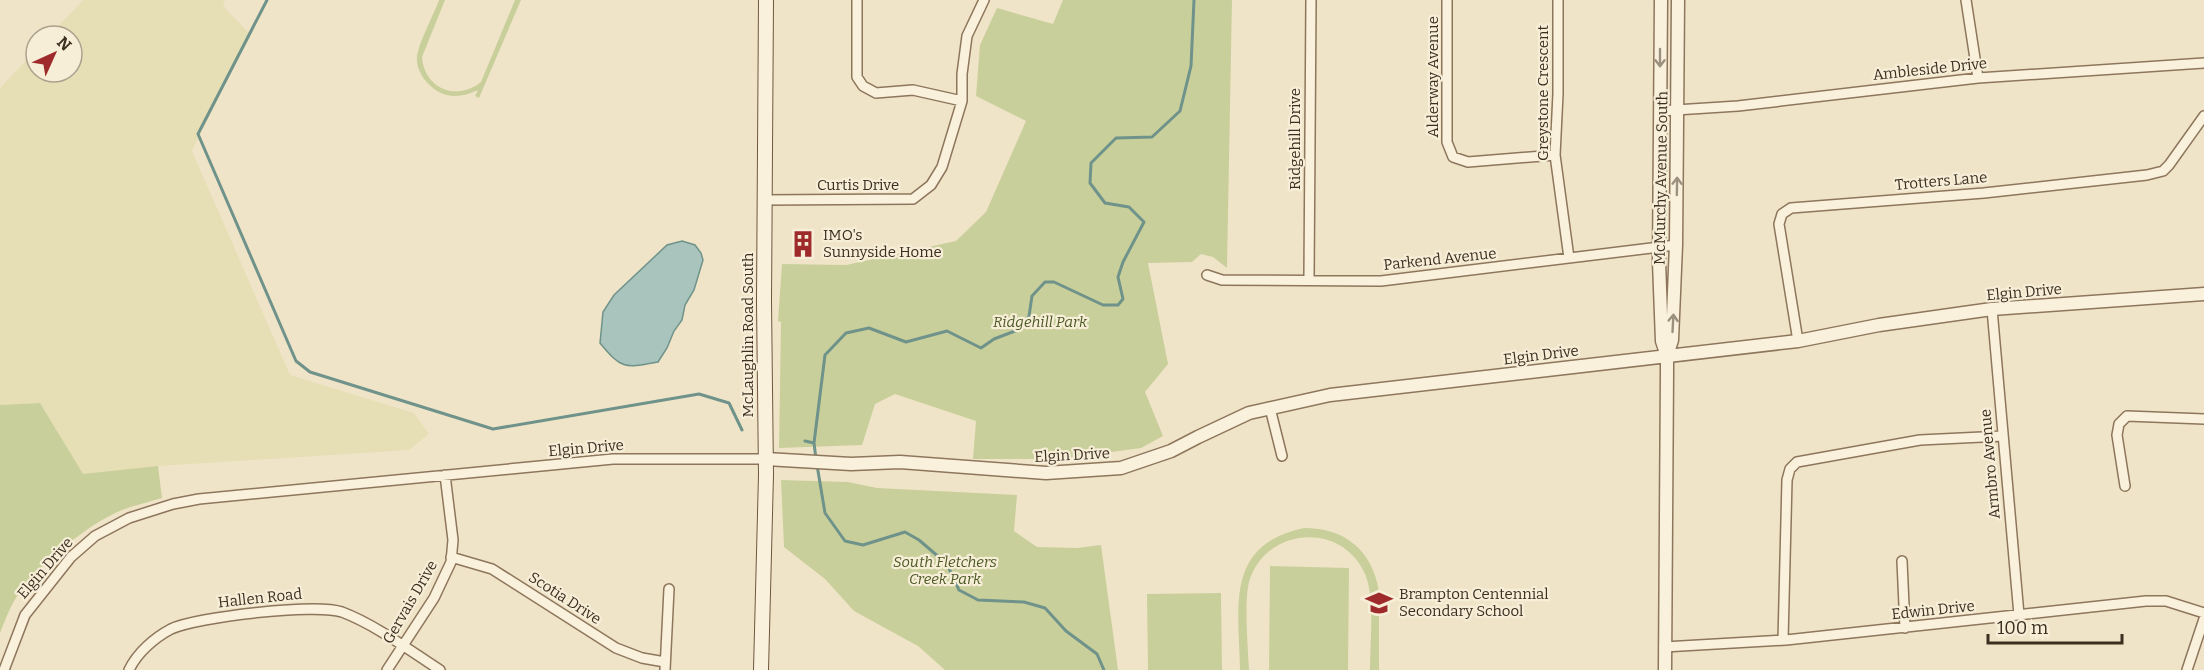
<svg xmlns="http://www.w3.org/2000/svg" width="2204" height="670" viewBox="0 0 2204 670" font-family="Bitter,serif">
  <rect width="100%" height="100%" fill="#f0e4c8"/>
  <!-- farmland -->
  <path fill="#e6deb5" d="M83,0H225L223,6L250,34L192,151L290,375L414,413L429,434L409,450L158,466L83,475L40,403L0,405V88L36,50V72H72V36H49Z"/>
  <!-- green -->
  <path fill="#c9cf9b" d="M439,0H445L422,57C424,88 456,102 481,82L515,0H521L479,98L475,96L478,90C457,100 439,98 424,79C420,73 416,65 417,57C418,44 434,14 439,0Z
    M1063,0H1232L1227,268L1213,257L1201,254L1192,262L1148,263L1168,364L1145,392L1163,436L1141,448L1060,459H973L976,421L895,394L875,404L862,445L779,448L781,322L778,321L782,264L846,265L956,241L986,212L1026,121L976,96L980,45L997,8L1053,24Z
    M40,403L83,474L158,466L162,498C149,502 135,505 122,510C87,524 31,570 13,603C8,612 4,623 0,633V405Z
    M781,480L848,482L877,488L1017,495L1014,531L1037,547L1077,548L1101,545L1118,670H945L918,646L854,611L825,579L784,547Z
    M1304,528C1345,528 1372,550 1379,591V670H1370C1370,644 1375,596 1365,574C1342,521 1265,527 1249,582C1244,602 1248,648 1249,670H1240C1239,607 1224,545 1304,528Z
    M1270,566L1349,568L1348,670H1269Z
    M1221,593L1222,670H1148L1147,594Z"/>
  <!-- water -->
  <path fill="#a9c4bc" stroke="#6f938a" stroke-width="1.5" d="M682,241L695,245L701,253L703,260L694,290L685,305L682,320L674,331L667,348L658,362C625,368 622,370 600,343L603,312L614,295L667,245Z"/>
  <g fill="none" stroke-linecap="round" stroke-linejoin="round">
    <!-- stream -->
    <path stroke="#6f938a" stroke-width="3" d="M267,0L198,134L296,361L310,372L493,429L699,394L729,403L742,430
      M805,441L814,443
      M816,459L814,443L825,355L846,333L869,328L906,342L947,331L981,348L994,339L1020,329L1029,316L1032,296L1045,282H1054L1103,305H1118L1123,299L1118,277L1123,262L1144,222L1129,207L1105,203L1090,183L1091,163L1116,138L1152,137L1180,111L1191,66L1194,0
      M817,465L825,513L845,541L863,545L905,532L919,540L947,564L959,590L978,600L1024,602L1045,608L1066,631L1097,654L1104,670"/>
    <defs>
      <path id="minor" d="M857,0V77L863,86L876,93L913,90L962,101
        M1447,0V142L1453,157L1468,162L1555,155
        M1558,0V94L1555,155L1569,258
        M1966,0L1978,78
        M1660,111L1738,106L1978,78L2204,63
        M764,200L913,199L931,185L942,167L962,101V74L967,36L984,0
        M1207,275L1222,280L1381,281L1676,245
        M1309,279L1311,0
        M1992,309L2019,615
        M1798,341L1779,224L1782,214L1791,208L1984,193L2147,175L2163,171L2169,165L2204,116
        M1270,408L1282,456
        M2125,486L2117,435L2119,424L2127,416L2204,419
        M451,557L492,569L616,648L642,658L665,662
        M1902,561L1905,628
        M1783,640L1787,480L1790,469L1797,462L1920,440L2003,436
        M1664,647L1786,640L2146,601H2166L2204,613
        M4,670L25,615L71,557L95,536L129,518L173,504L199,499L613,459H766
        M129,670C137,653 154,638 171,629C196,617 316,603 342,612C376,625 409,650 440,670
        M387,670L434,598L451,562L453,540L445,475
        M665,670L669,589
        M2187,670L2204,619"/>
      <path id="tertiary" d="M1661,0L1659,262L1662,341L1667,356V371L1665,670
        M1667,356L1672,340L1676,245L1678,0
        M766,459L851,464L900,462L1046,473L1121,468L1171,451L1198,437L1249,413L1330,395L1798,341L1879,325L1992,309L2204,294"/>
      <path id="secondary" d="M761,670L766,475L764,302L766,0"/>
    </defs>
    <!-- minor casing -->
    <use href="#minor" stroke="#8d765c" stroke-width="12"/>
    <!-- tertiary casing -->
    <use href="#tertiary" stroke="#8d765c" stroke-width="15"/>
    <!-- secondary casing -->
    <use href="#secondary" stroke="#6f573f" stroke-width="16"/>
    <!-- minor -->
    <use href="#minor" stroke="#faf1dc" stroke-width="9"/>
    <!-- tertiary -->
    <use href="#tertiary" stroke="#faf1dc" stroke-width="12"/>
    <!-- secondary -->
    <use href="#secondary" stroke="#faf1dc" stroke-width="14"/>
  </g>
  <!-- one-way arrows -->
  <defs><path id="oneway-shaft" d="M-6 0H5M1.5-3L5.5 0L1.5 3" fill="none" stroke-width="1.6" stroke-linecap="round" stroke-linejoin="round" transform="scale(1.5)"/></defs>
  <g stroke="#9c907e">
    <use href="#oneway-shaft" transform="translate(1660 58) rotate(90)"/>
    <use href="#oneway-shaft" transform="translate(1677 186) rotate(-89)"/>
    <use href="#oneway-shaft" transform="translate(1673 323) rotate(-87)"/>
  </g>
  <!-- icons -->
  <defs>
    <symbol id="building-bare" viewBox="-9 -9 18 18"><path d="M-4-6H4V6H1V3H-1V6H-4ZM-2.5-4.3h1.7v1.8h-1.7ZM.8-4.3h1.7v1.8H.8ZM-2.5-1h1.7V.8h-1.7ZM.8-1h1.7V.8H.8Z" fill="#9e2a2b" stroke="#f7eed8" stroke-width="2.5" paint-order="stroke"/></symbol>
    <symbol id="school-bare" viewBox="-9 -9 18 18"><path d="M0-5L7-2L0 1L-7-2ZM-4 1L0 2.5L4 1V4Q0 6-4 4Z" fill="#9e2a2b" stroke="#f7eed8" stroke-width="2.5" paint-order="stroke"/></symbol>
  </defs>
  <g fill-rule="evenodd">
    <use href="#building-bare" x="784" y="225" width="38" height="38"/>
    <use href="#school-bare" x="1360" y="584" width="38" height="38"/>
  </g>
  <g text-anchor="middle" dominant-baseline="central" stroke-width="4.5" stroke-linejoin="round" paint-order="stroke">
    <!-- street labels -->
    <g font-size="15" fill="#3d2e20" stroke="#f7eed8">
      <text transform="translate(1930 69) rotate(-6)">Ambleside Drive</text>
      <text transform="translate(1433 77) rotate(-90)">Alderway Avenue</text>
      <text transform="translate(1543 93) rotate(-90)">Greystone Crescent</text>
      <text transform="translate(1295 139) rotate(-90)">Ridgehill Drive</text>
      <text transform="translate(1661 178) rotate(-89)">McMurchy Avenue South</text>
      <text transform="translate(1941 181) rotate(-5)">Trotters Lane</text>
      <text x="858" y="185">Curtis Drive</text>
      <text transform="translate(1440 259) rotate(-6)">Parkend Avenue</text>
      <text transform="translate(2024 292) rotate(-5)">Elgin Drive</text>
      <text transform="translate(748 335) rotate(-90)">McLaughlin Road South</text>
      <text transform="translate(1541 355) rotate(-7)">Elgin Drive</text>
      <text transform="translate(586 448) rotate(-5)">Elgin Drive</text>
      <text transform="translate(1072 455) rotate(-3)">Elgin Drive</text>
      <text transform="translate(1990 464) rotate(-95)">Armbro Avenue</text>
      <text transform="translate(45 568) rotate(-49)">Elgin Drive</text>
      <text transform="translate(260 598) rotate(-6)">Hallen Road</text>
      <text transform="translate(565 598) rotate(33)">Scotia Drive</text>
      <text transform="translate(410 602) rotate(-60)">Gervais Drive</text>
      <text transform="translate(1933 610) rotate(-6)">Edwin Drive</text>
    </g>
    <!-- poi labels -->
    <g font-size="15" fill="#3d2e20" stroke="#f7eed8" text-anchor="start">
      <text x="823" y="235">IMO's<tspan x="823" dy="17">Sunnyside Home</tspan></text>
      <text x="1399" y="594">Brampton Centennial<tspan x="1399" dy="17">Secondary School</tspan></text>
    </g>
    <!-- park labels -->
    <g font-size="15" font-style="italic" fill="#4d5a26" stroke="#f7eed8">
      <text x="1040" y="322">Ridgehill Park</text>
      <text x="945" y="562">South Fletchers<tspan x="945" dy="17">Creek Park</tspan></text>
    </g>
  </g>
  <!-- north arrow -->
  <g transform="translate(54 54) rotate(45)"><circle r="28" fill="#f7eed8" stroke="#ada18e" stroke-width="1.5"/>
  <path d="M0-4.5L10 22L0 15L-10 22Z" fill="#9e2a2b"/>
  <text y="-9" font-size="16" font-weight="bold" text-anchor="middle" fill="#3d2e20">N</text>
  </g>
  <!-- scale -->
  <path d="M1988 634v9h134v-9" fill="none" stroke="#3d2e20" stroke-width="3"/>
  <text x="1997" y="634" font-size="18" fill="#3d2e20" stroke="#f7eed8" stroke-width="4.5" paint-order="stroke">100 m</text>
</svg>
